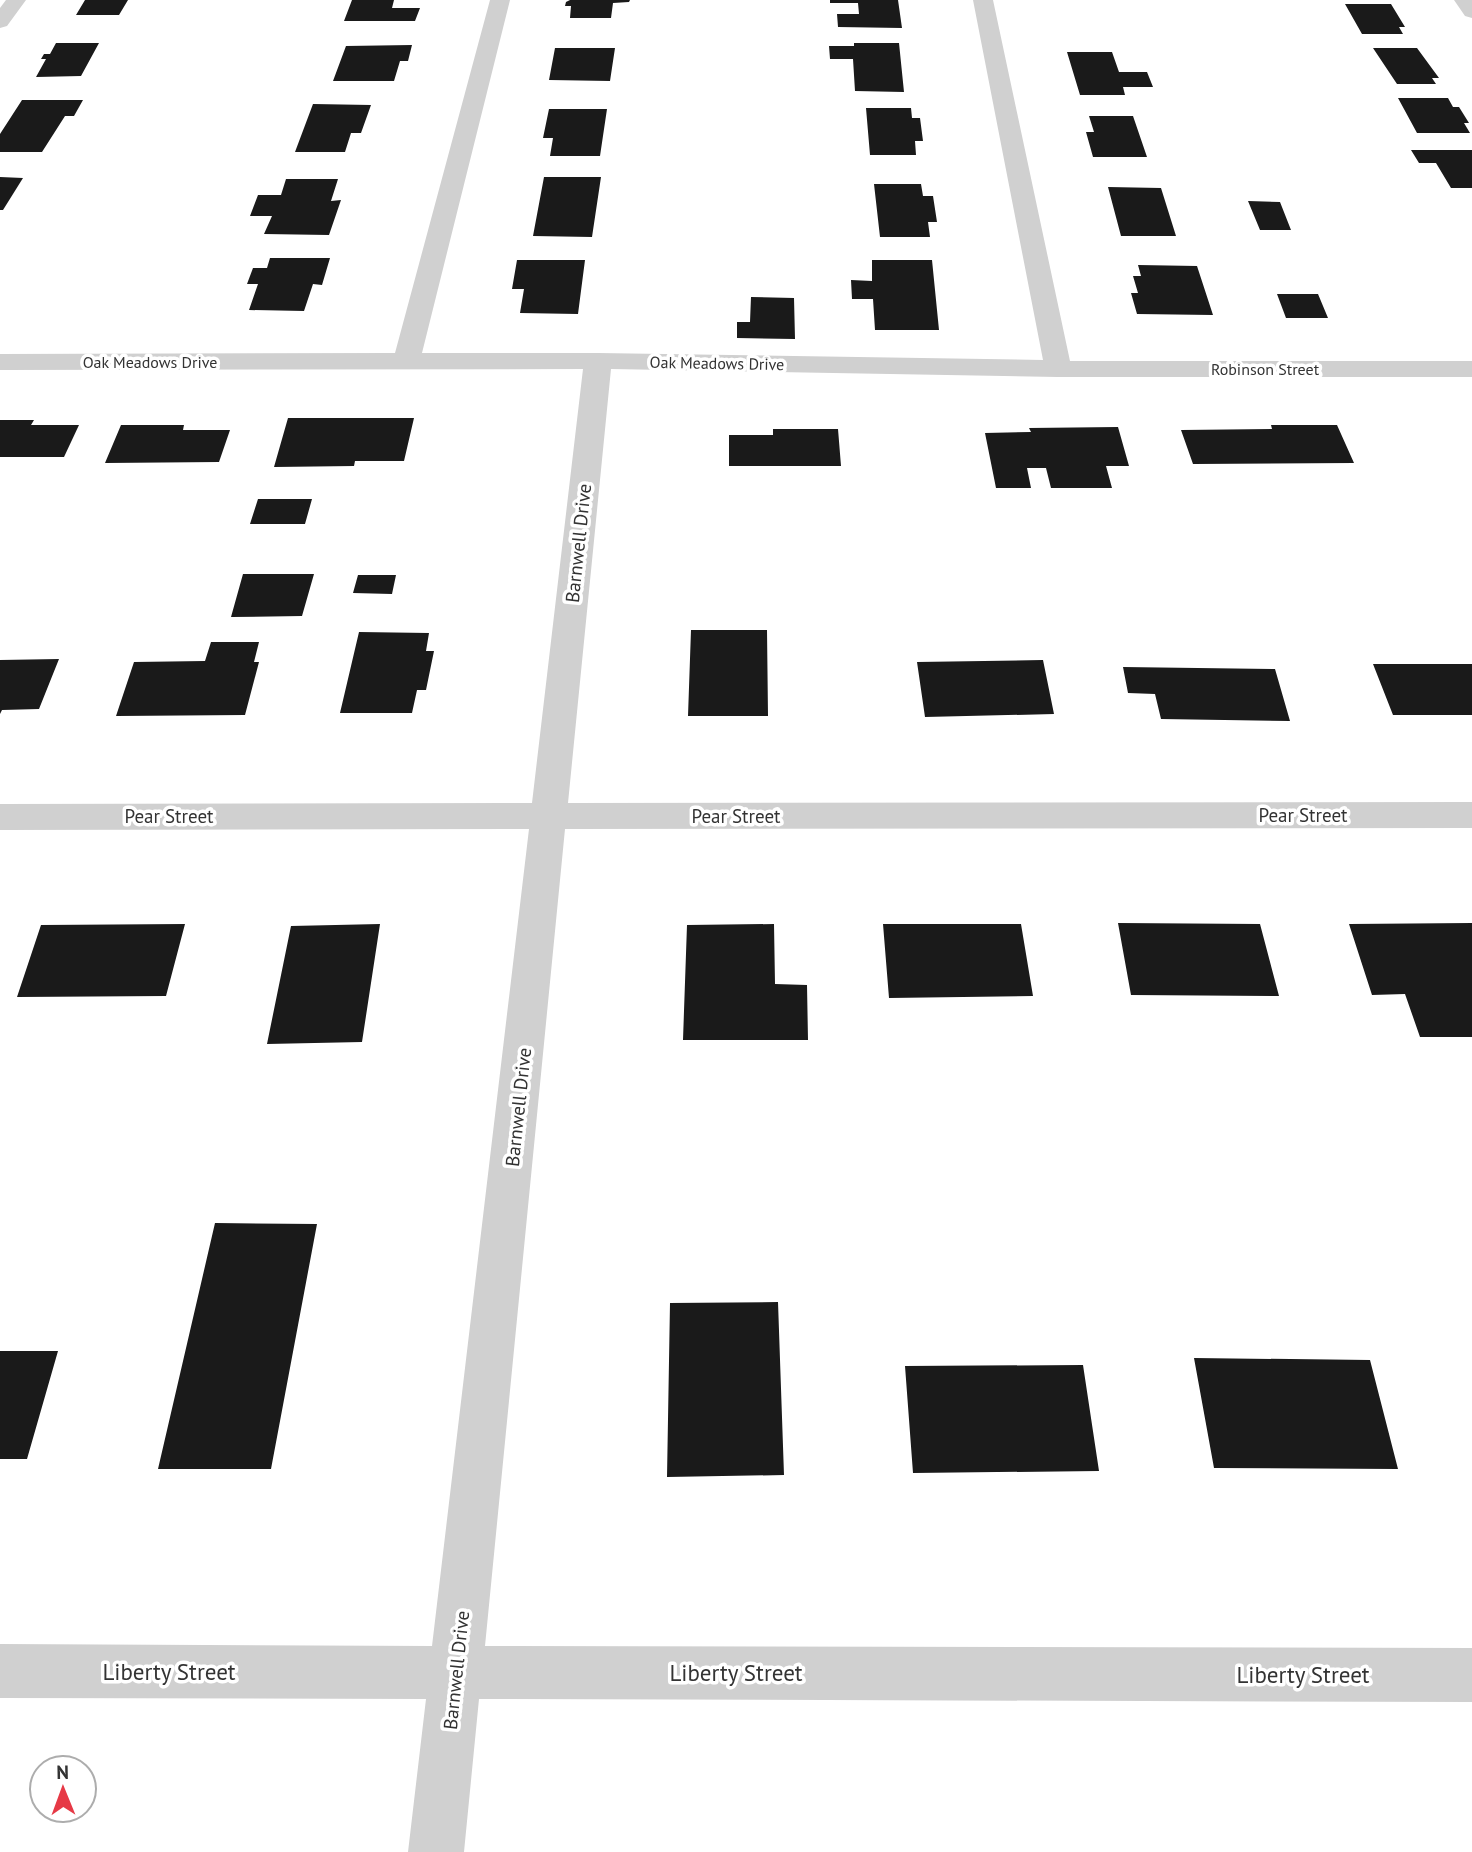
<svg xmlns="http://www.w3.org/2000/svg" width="1472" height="1852" viewBox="0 0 1472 1852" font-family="'PT Sans',sans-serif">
  <rect width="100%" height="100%" fill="#fff"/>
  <!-- building -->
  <path fill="#1a1a1a" d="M85,0H128L119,15H76Z
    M352,0H394L392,8H420L415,21H344Z
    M570,0H630L629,2L613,3L611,18H570L571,6H565L566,2Z
    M830,0H898L902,28L838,27L837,14H859L858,3H830Z
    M1345,4H1391L1405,27H1399L1403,34H1362Z
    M56,43H99L81,76L36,77L46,59H41L44,54H50Z
    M854,43H899L904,92L855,91L853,59H830L829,46H854Z
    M412,45L408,61H400L394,81H333L346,46Z
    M555,48H615L610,81L549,80Z
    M1373,48H1417L1439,78H1432L1436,84H1397Z
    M1067,52H1112L1119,72H1147L1153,87H1123L1125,95H1080Z
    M1398,98H1448L1453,107H1459L1469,123H1464L1470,133H1417Z
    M22,100H83L74,116H65L42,152H0V134Z
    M313,104L371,105L361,133H351L345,152H295Z
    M866,108H911L912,118H920L923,141H915L916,155H870Z
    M549,109H607L600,156H550L553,138H543Z
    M1089,116H1133L1147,157H1093L1086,132H1094Z
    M1411,150H1472V188H1451L1436,163H1419Z
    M0,177L23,178L3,210H0Z
    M544,177H601L592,237L533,236Z
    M286,179H338L331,201L341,200L329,235L264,234L272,216H250L258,195H281Z
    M874,184H921L923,196H933L937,222H928L930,237H880Z
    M1108,187L1161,188L1176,236H1121Z
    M1248,201L1280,202L1291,230H1260Z
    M270,258H330L322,285L313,284L304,311L249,310L258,284H247L253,268H267Z
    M517,260H585L578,314L520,313L524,289H512Z
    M872,260H932L939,330H875L873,299H852L851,280L872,281Z
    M1138,265L1197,266L1213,315L1137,314L1131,293H1138L1133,276H1141Z
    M1277,294H1318L1328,318H1286Z
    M751,297L794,298L795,339L737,338V322H750Z
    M288,418H414L404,461H355L354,466L274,467Z
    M0,420H34L31,425H79L64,457H0Z
    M121,425H184L183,430H230L219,462L105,463Z
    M1271,425H1337L1354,463L1193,464L1181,430L1272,429Z
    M1118,427L1129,466H1106L1112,488H1051L1046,468H1027L1031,488H996L985,433L1031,432L1029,428Z
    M773,429H838L841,466H729V435H773Z
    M258,499H312L305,524H250Z
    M243,574H314L302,616L231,617Z
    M358,575H396L392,594L353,593Z
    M691,630H767L768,716H688Z
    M359,632L429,633L426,651H434L426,690H417L412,713H340Z
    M211,642H259L254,662H259L245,715L116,716L134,662L205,661Z
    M59,659L39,709L2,710L0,714V660Z
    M1043,660L1054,714L925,717L917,662Z
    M1373,664H1472V715H1393Z
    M1123,667L1275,669L1290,721L1161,719L1155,694L1128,693Z
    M1118,923L1260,924L1279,996L1131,995Z
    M1472,923V1037H1420L1405,994L1372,995L1349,924Z
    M185,924L166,996L17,997L41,925Z
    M380,924L362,1042L267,1044L291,926Z
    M774,924L775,984L807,985L808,1040H683L687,925Z
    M883,924H1021L1033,996L889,998Z
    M215,1223L317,1224L271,1469H158Z
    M778,1302L784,1475L667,1477L670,1303Z
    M0,1351H58L27,1459H0Z
    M1194,1358L1370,1360L1398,1469L1214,1468Z
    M1083,1365L1099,1471L913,1473L905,1366Z"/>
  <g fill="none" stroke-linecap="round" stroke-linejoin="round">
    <!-- minor -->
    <path fill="#d0d0d0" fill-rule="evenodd" d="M6,0H26L7,26L0,28V8Z
      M490,0H510L422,353H598L1043,360L973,0H993L1070,361H1472V377H1058L611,369L568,803L1472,802V828L565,829L485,1646L1472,1648V1702L479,1699L464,1852H408L426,1699L0,1698V1644L432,1646L529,829L0,830V804L532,803L583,369L0,370V354L395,353Z
      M1454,0H1472V18L1465,16Z"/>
  </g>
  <g text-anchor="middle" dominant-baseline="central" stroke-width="7" stroke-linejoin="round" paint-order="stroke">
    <!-- far-street labels -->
    <g font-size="16" fill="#333" stroke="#fff">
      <text x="150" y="362">Oak Meadows Drive</text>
      <text transform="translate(717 363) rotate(1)">Oak Meadows Drive</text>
      <text x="1265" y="369">Robinson Street</text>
    </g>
    <!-- street labels -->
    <g font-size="19" fill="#333" stroke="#fff">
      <text transform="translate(578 543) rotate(-84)">Barnwell Drive</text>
      <text x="1303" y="815">Pear Street</text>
      <text x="169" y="816">Pear Street</text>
      <text x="736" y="816">Pear Street</text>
      <text transform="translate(518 1107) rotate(-84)">Barnwell Drive</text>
      <text transform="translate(456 1670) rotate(-84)">Barnwell Drive</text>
    </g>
    <!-- near-street labels -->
    <g font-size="23" fill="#333" stroke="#fff">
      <text x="169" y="1671">Liberty Street</text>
      <text x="736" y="1672">Liberty Street</text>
      <text x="1303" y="1674">Liberty Street</text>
    </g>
  </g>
  <!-- north arrow -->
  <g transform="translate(63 1789) rotate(359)"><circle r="33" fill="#ffffff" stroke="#adadad" stroke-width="2"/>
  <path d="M0-5L12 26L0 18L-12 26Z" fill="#e63946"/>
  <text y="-10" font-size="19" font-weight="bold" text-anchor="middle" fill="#333333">N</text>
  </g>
</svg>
